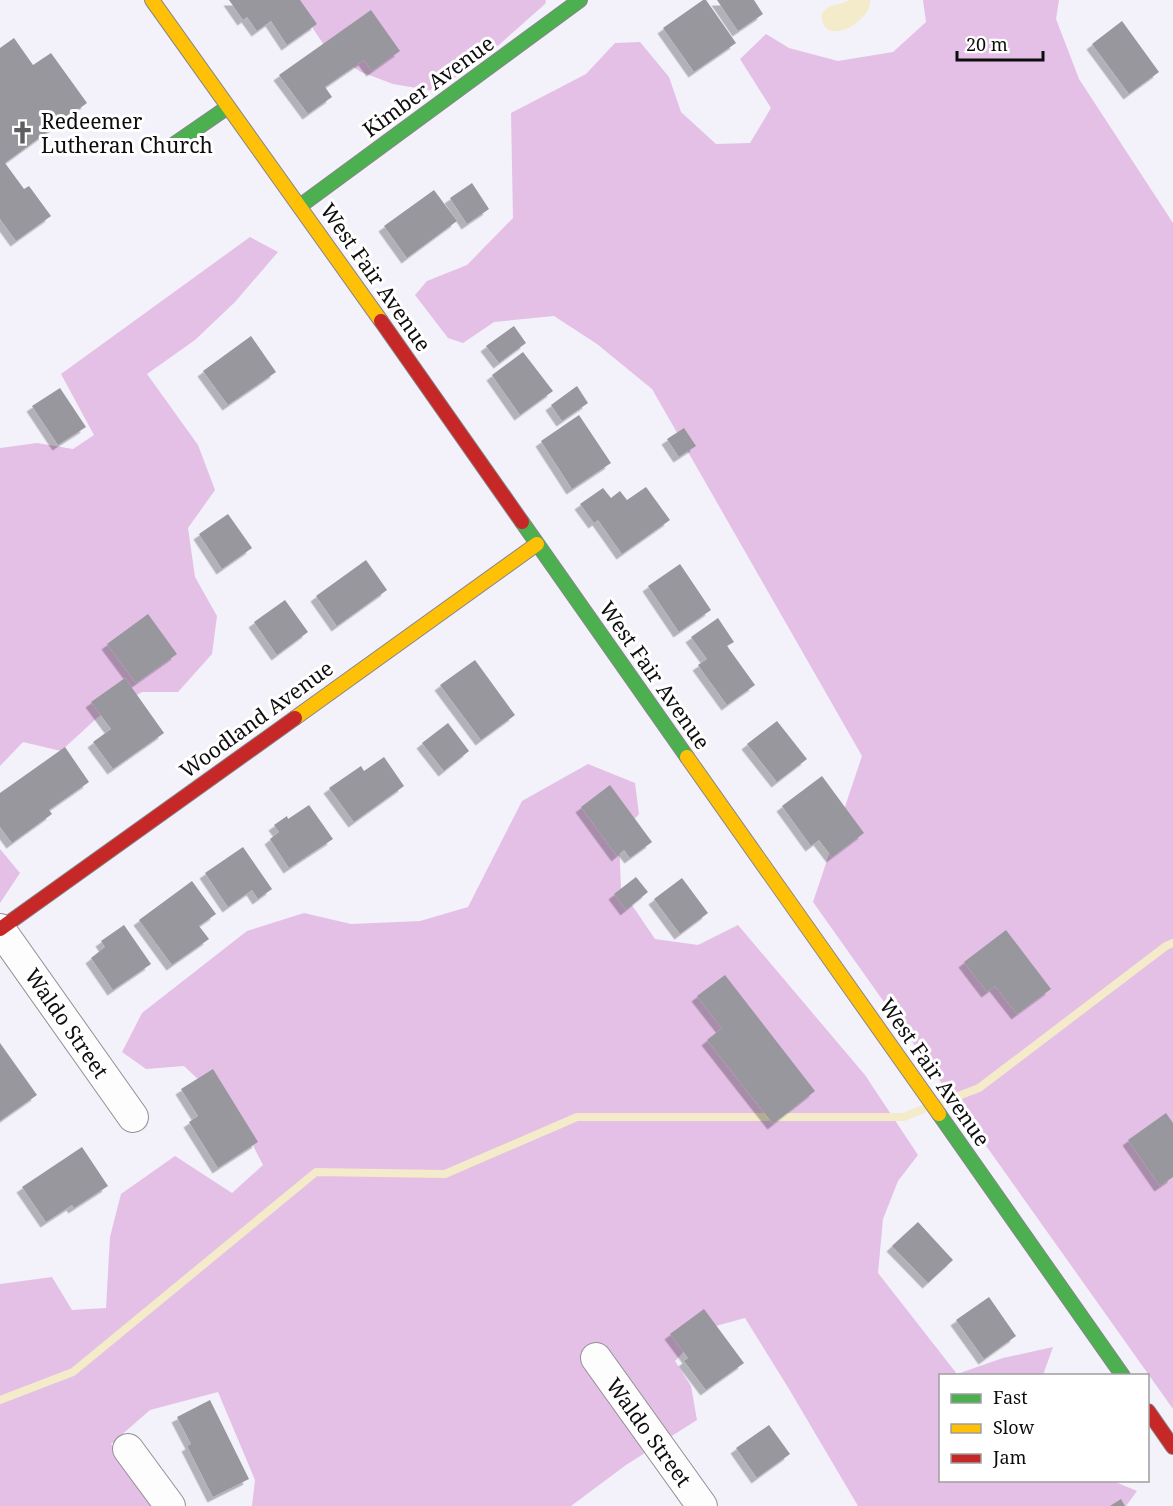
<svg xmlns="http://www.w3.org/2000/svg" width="1173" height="1506" viewBox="0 0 1173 1506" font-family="'Noto Serif',serif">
  <defs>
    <filter id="shadow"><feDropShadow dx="-5.5" dy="5.5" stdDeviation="0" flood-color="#0004"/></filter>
  </defs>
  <rect width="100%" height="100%" fill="#f3f1fa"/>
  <!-- forest -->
  <path fill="#e4c0e6" d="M294,0H546L545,4L483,59L434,91L393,84L361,72L328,51Z
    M923,0H1059L1056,19L1079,79L1173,223V1409L813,902L862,756L652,389L597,344L554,316L494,322L463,343L448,338L415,295L427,281L467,265L513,218L511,113L586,74L615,43L640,42L669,77L681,112L716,144L750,143L771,108L740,59L766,34L789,48L838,61L893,52L926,22Z
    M250,237L278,252L235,302L195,340L147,374L198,445L215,490L188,528L195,577L217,616L212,654L178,692H142L98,717L61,751L23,742L0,766V448L37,443L73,449L94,435L61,374Z
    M588,764L635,783L639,814L619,837L621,889L655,939L698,945L738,925L865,1075L918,1155L898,1181L883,1219L878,1273L957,1374L1003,1358L1053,1347L1043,1375L940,1376V1480L1113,1481L1137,1491L1126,1506H858L789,1389L745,1318L705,1329L675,1361L691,1386L697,1420L626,1465L571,1506H252L255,1480L218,1392L150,1410L111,1444L147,1500L156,1506H0V1284L52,1277L72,1310L106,1308L110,1237L121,1194L175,1156L232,1193L263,1165L239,1118L184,1066L146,1069L122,1052L142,1013L247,931L304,913L351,924L420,921L468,907L522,801Z
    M0,849L20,873L0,903Z"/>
  <!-- water -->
  <path fill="#f3ebc9" d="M849,0H870C872,23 819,50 822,13C833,1 838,7 849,0Z"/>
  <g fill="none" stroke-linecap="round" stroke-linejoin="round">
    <!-- stream -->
    <path stroke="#f3ebc9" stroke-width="8" d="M940,1103L979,1088L1166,946L1173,943
      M0,1400L73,1372L316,1172L445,1174L577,1117H904L928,1107"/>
  </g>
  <!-- building -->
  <path fill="#98979d" filter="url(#shadow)" d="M229,0H300L317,24L287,45L271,21L257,31L247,17L243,20Z
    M703,0H706L736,43L694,72L663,28Z
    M717,0H754L763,14L738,31Z
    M371,10L400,51L372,71L364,60L325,87L332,97L308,114L279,75Z
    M1122,21L1159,72L1129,94L1092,44Z
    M14,38L33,65L51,53L87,103L5,163L24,189L29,186L51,216L16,241L0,219V48Z
    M472,183L489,209L467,224L450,198Z
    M434,190L457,221L407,258L384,226Z
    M514,326L526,343L499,363L486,346Z
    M251,336L276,372L228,405L203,371Z
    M523,352L553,391L520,415L492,375Z
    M577,386L588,403L562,421L551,405Z
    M60,388L86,427L58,445L32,406Z
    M579,415L611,463L572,489L541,441Z
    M684,428L696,446L679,457L667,439Z
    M646,487L670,520L622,554L598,520L594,523L580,504L603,488L611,498L620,491L627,500Z
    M228,514L252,548L222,569L199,534Z
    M366,560L387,590L337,626L316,596Z
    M680,564L711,610L679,632L648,586Z
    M285,600L308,632L277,655L254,622Z
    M148,614L177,654L136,683L107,644Z
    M718,618L734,642L727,646L755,685L727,705L698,665L707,659L691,637Z
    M475,660L515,715L481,740L440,685Z
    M125,678L164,733L113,769L93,742L111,729L91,702Z
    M777,721L807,759L777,782L747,744Z
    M448,723L469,751L444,771L422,743Z
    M65,747L89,782L49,810L52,814L12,843L0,827V793Z
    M384,757L404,786L354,822L329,788L361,766L364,771Z
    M822,776L864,833L832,857L819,840L811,846L782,806Z
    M610,785L652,842L630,858L624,850L617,856L581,807Z
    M309,805L333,839L289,868L270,839L279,832L274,825L287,816L288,819Z
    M243,847L272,889L258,899L252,890L228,907L205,873Z
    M636,877L648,892L626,910L614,894Z
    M682,878L708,913L680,934L654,899Z
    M192,881L216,914L199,926L209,939L172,965L139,920Z
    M124,925L151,964L113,990L91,958L105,947L101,941Z
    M1006,930L1051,989L1017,1014L995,986L987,992L964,962Z
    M725,975L815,1091L773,1124L707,1040L722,1028L697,996Z
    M0,1043L37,1095L0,1121Z
    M213,1069L258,1142L218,1168L189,1122L198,1116L181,1089Z
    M1166,1113L1173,1123V1177L1160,1186L1128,1140Z
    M82,1147L108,1186L74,1208L72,1205L46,1222L22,1187Z
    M918,1222L953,1260L928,1283L892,1246Z
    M989,1297L1016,1336L984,1359L956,1320Z
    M704,1309L744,1363L706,1390L684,1361L688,1358L670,1334Z
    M210,1400L249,1479L213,1497L187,1446L191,1444L177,1417Z
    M769,1425L790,1454L757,1478L736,1448Z
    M1121,1499L1125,1506H1110Z"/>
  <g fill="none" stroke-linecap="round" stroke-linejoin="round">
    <defs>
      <path id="street" d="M0,929L133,1117
        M596,1358L702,1506
        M128,1449L170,1506"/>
      <path id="fast" d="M170,147L228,107
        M300,206L580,0
        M522,522L687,757
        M939,1114L1123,1376"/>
      <path id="slow" d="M152,0L381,321
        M295,718L537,544
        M687,757L939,1114"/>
      <path id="jam" d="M381,321L522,522
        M0,929L295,718
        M1148,1411L1173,1447"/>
    </defs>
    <!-- street casing -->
    <use href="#street" stroke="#919094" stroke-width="32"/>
    <!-- fast casing -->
    <use href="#fast" stroke="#87868a" stroke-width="16"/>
    <!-- slow casing -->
    <use href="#slow" stroke="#87868a" stroke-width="16"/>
    <!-- jam casing -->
    <use href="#jam" stroke="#87868a" stroke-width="16"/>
    <!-- street -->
    <use href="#street" stroke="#fdfdfe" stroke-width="30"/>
    <!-- fast -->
    <use href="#fast" stroke="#4caf50" stroke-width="14"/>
    <!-- slow -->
    <use href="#slow" stroke="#ffc107" stroke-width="14"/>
    <!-- jam -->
    <use href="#jam" stroke="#c62828" stroke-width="14"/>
  </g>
  <!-- icons -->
  <defs>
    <symbol id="church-bare" viewBox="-9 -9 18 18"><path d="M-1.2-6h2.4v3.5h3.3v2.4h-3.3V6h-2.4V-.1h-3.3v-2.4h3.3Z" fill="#5e5d60" stroke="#fff" stroke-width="2.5" paint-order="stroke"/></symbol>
  </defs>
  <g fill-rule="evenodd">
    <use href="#church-bare" x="6" y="116" width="33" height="33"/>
  </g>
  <g text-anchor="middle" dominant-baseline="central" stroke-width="6" stroke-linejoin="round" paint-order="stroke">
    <!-- street labels -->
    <g font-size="21" fill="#0d0d0d" stroke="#fff">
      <text transform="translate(428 86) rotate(-36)">Kimber Avenue</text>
      <text transform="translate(376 277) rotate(55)">West Fair Avenue</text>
      <text transform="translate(655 675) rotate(55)">West Fair Avenue</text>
      <text transform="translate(256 719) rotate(-36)">Woodland Avenue</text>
      <text transform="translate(67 1023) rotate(55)">Waldo Street</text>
      <text transform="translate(935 1072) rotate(55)">West Fair Avenue</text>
      <text transform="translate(649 1432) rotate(54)">Waldo Street</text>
    </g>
    <!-- poi labels -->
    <g font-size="21" fill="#0d0d0d" stroke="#fff" text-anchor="start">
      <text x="41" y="121">Redeemer<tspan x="41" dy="24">Lutheran Church</tspan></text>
    </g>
  </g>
  <!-- legend -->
  <rect x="939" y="1374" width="210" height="108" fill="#ffffff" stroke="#9e9e9e" stroke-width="1.5"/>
  <rect x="951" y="1394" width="30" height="9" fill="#4caf50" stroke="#9e9e9e" stroke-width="1.5"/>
  <text x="993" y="1404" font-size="18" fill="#0d0d0d">Fast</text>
  <rect x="951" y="1424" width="30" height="9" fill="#ffc107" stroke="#9e9e9e" stroke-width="1.5"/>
  <text x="993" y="1434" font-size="18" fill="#0d0d0d">Slow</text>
  <rect x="951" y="1454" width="30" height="9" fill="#c62828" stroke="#9e9e9e" stroke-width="1.5"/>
  <text x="993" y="1464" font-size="18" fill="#0d0d0d">Jam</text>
  <!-- scale -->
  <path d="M957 51v9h86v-9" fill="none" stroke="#0d0d0d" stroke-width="3"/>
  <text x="966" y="51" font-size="18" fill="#0d0d0d" stroke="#ffffff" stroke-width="4.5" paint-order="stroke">20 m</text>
</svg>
